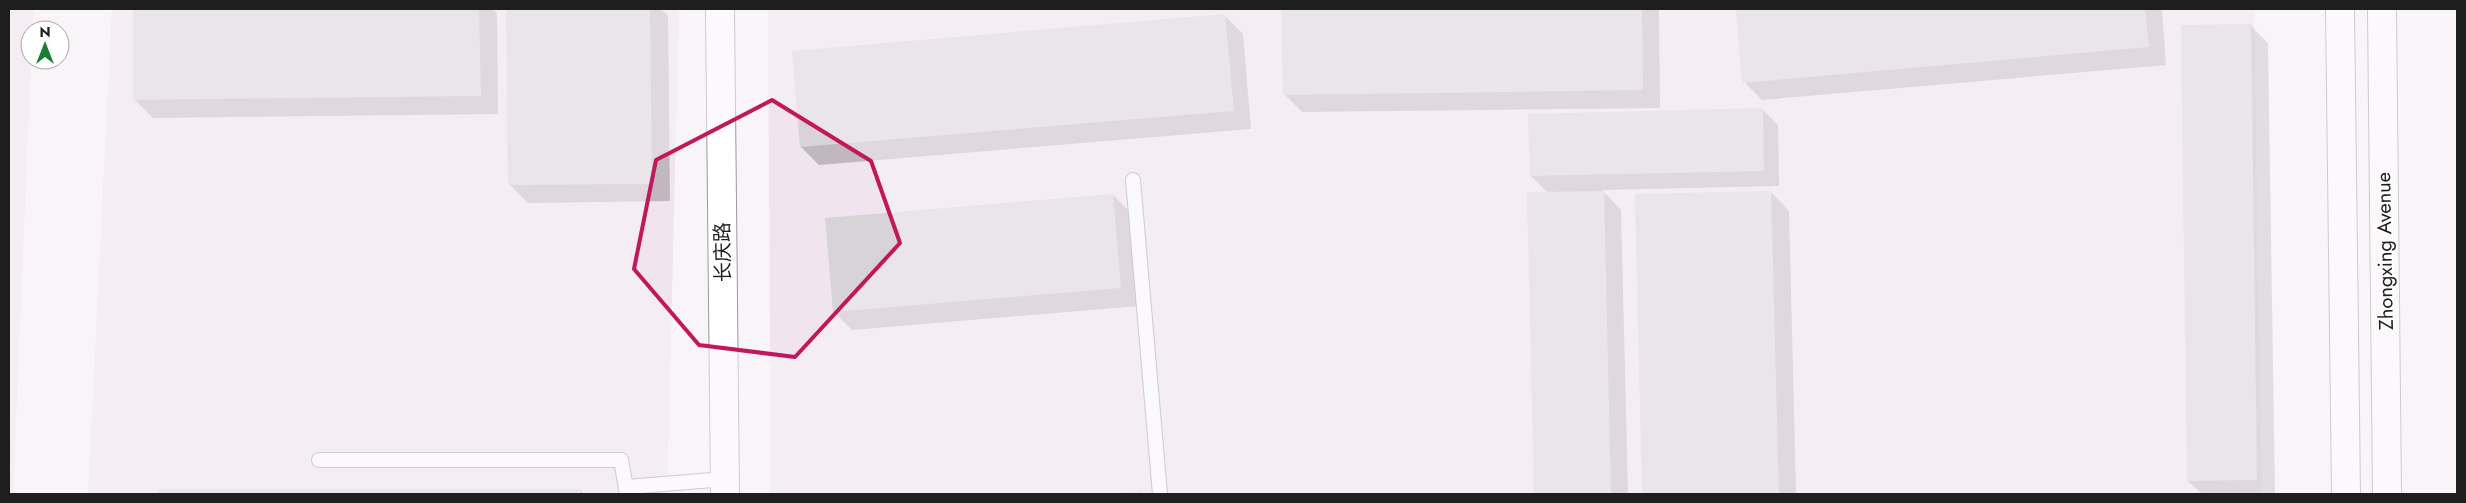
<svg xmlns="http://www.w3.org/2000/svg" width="2466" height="503" viewBox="0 0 2466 503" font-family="Jost,'Noto Sans SC',sans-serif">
  <rect width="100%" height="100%" fill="#f8f4f8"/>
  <!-- built -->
  <path fill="#f0e5ef" d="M9,9H33V30H30L31,60L13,494H9Z
    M112,9H679L667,494H88Z
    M768,9H2254L2262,494H771Z"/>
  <!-- shadow -->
  <path fill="#0003" d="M134,9H492L497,13L498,114L153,118L135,100Z
    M507,9H661L668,16L670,201L528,203L510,185Z
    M1283,9H1659L1660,108L1302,112L1284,94Z
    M1737,9H2162L2166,65L1762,100L1744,82Z
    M1225,16L1243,34L1251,129L819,165L801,147Z
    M2250,25L2268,43L2275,494H2202L2188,481Z
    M1762,109L1778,125L1779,186L1602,190L1621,210L1628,494H1536L1528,193H1548L1531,176Z
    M1771,192L1789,211L1796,494H1644L1636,195Z
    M1113,195L1131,213L1139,306L852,330L834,312Z
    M160,490H581L584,494H160Z"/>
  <!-- building -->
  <path fill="#d7d3d7" d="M133,9H479L481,96L133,100Z
    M506,9H650L652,184L508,185Z
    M1281,9H1642L1643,90L1283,95Z
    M1736,9H2145L2149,47L1742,83Z
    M1225,14L1234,111L800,147L792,51Z
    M2251,24L2257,480L2187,481L2181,25Z
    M1763,108L1764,171L1530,176L1528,114Z
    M1604,191L1611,494H1534L1527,192Z
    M1771,191L1779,494H1642L1635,194Z
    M1113,194L1121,288L833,312L825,218Z
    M158,489H581V494H158Z
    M1142,491V494H1118V493Z"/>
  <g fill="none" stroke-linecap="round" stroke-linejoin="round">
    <defs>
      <path id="lane" d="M1133,180L1160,494
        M319,460H621L627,494
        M627,487L725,479"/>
      <path id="secondary" d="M720,9L725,494
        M2340,9L2346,494
        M2382,9L2387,494"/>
    </defs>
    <!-- lane casing -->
    <use href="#lane" stroke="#9c989b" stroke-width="16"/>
    <!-- secondary casing -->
    <use href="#secondary" stroke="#9c989b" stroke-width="30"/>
    <!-- lane -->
    <use href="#lane" stroke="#fff" stroke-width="14"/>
    <!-- secondary -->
    <use href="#secondary" stroke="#fff" stroke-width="28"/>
  </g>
  <!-- marked area -->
  <path d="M0 0H2466V503H0ZM772,100L871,161L900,243L795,357L699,345L634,269L656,160Z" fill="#f8f4f8" fill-opacity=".55" fill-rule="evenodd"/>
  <path fill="none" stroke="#c2185b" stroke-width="4" stroke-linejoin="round" d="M772,100L871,161L900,243L795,357L699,345L634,269L656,160Z"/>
  <g text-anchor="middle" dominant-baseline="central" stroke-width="4" stroke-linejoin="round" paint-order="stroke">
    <!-- street labels -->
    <g font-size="20" fill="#1f1e1f" stroke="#fff">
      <text transform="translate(2385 251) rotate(-91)">Zhongxing Avenue</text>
      <text transform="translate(723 252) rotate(-91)">长庆路</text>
    </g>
  </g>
  <!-- border -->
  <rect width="2466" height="503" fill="none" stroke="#1f1e1f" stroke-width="20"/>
  <!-- north arrow -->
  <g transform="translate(45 45)"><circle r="24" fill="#ffffff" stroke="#a5a5a5"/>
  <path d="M0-4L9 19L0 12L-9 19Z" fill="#187e32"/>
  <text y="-8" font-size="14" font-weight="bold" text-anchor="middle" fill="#1f1e1f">N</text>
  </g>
</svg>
